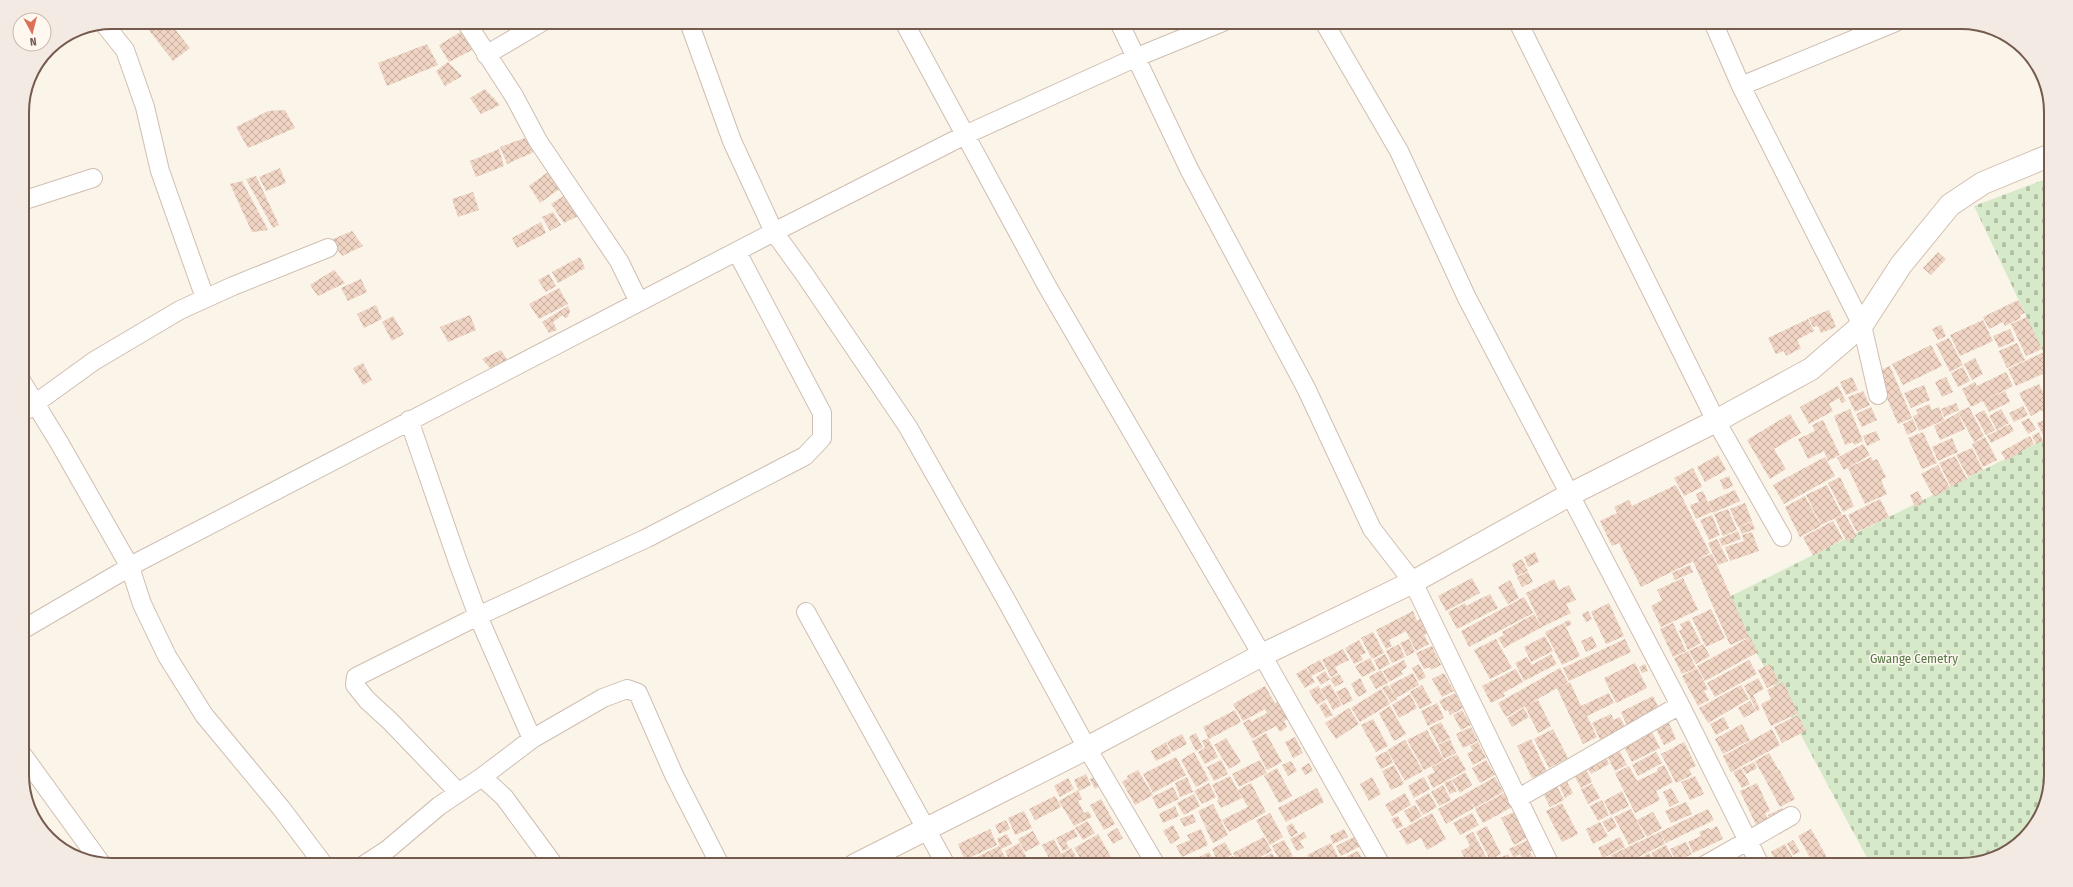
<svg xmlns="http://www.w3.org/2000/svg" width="2073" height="887" viewBox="0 0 2073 887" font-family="'Fira Sans Condensed',sans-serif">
  <defs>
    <pattern id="cemetery-stones" width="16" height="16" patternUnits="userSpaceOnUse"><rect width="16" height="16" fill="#d6e9c8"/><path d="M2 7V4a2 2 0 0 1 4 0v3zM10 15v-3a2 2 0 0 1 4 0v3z" fill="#b2c0a5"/></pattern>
    <pattern id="building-cross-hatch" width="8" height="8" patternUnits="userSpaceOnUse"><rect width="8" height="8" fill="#efd3c3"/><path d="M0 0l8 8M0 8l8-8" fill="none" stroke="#c6aea1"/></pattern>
  </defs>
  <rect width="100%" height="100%" fill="#fbf4e9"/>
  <!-- cemetery -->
  <path fill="url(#cemetery-stones)" d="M2051,177V368L1974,206Z
    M2051,436V775L2044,809L2011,850L1961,865H1871L1727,598Z"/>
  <!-- building -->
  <path fill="url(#building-cross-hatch)" d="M146,22H169L190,48L173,61L144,24Z
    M462,31L474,49L449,62L439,45Z
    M427,44L438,65L387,86L378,63Z
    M448,62L462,76L445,86L436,71Z
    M485,89L500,105L481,114L470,98Z
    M285,110L295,128L248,148L236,127L268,111Z
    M525,138L534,152L507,164L500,147Z
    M499,149L504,166L476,177L470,161Z
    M280,168L286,183L266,191L259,177Z
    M548,172L561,188L540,203L529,186Z
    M256,176L279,225L273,228L246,179Z
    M242,181L268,230L252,232L230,184Z
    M473,192L479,210L458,217L452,199Z
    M568,193L580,215L564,223L551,204Z
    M553,212L561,225L550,231L542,217Z
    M541,222L546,233L517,248L512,238Z
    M352,231L363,246L342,256L331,240Z
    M1938,252L1946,259L1931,275L1923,268Z
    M580,257L585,268L558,283L552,272Z
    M334,270L345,283L318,296L310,285Z
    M549,274L556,286L546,292L538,280Z
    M361,279L367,292L348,301L341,288Z
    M559,288L568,304L539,319L529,304Z
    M2018,300L2025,313L2020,315L2021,318L2005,326L2003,322L1989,329L1983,317Z
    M376,305L382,319L364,328L357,314Z
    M568,306L570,311L568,317L565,318L563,315L553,322L557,330L549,333L542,322Z
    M1829,310L1836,327L1821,333L1818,326L1813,327L1809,318Z
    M470,315L476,330L448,342L440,327Z
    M393,316L404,334L392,341L382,322Z
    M2027,317L2042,349L2026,356L2011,324Z
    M1808,319L1814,331L1797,340L1801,348L1786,356L1784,351L1776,354L1768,338Z
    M1983,320L1993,341L1960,356L1950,335Z
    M1941,325L1946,336L1938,340L1932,329Z
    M2010,329L2015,341L1999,348L1993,336Z
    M1949,338L1963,365L1950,372L1936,344Z
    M2017,343L2025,360L2007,368L1999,351Z
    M1931,345L1942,366L1903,385L1892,364Z
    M501,350L508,361L490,368L482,359Z
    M2044,352L2051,370L2016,386L2008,369Z
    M1975,358L1983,374L1972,380L1964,364Z
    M363,363L372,380L363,385L353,368Z
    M1890,366L1912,418L1898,424L1876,372Z
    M1963,367L1970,381L1958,387L1951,373Z
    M2006,372L2013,386L1971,407L1962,389L1975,382L1977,386Z
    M1852,377L1858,390L1846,395L1840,382Z
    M1946,377L1953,392L1942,397L1935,382Z
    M2051,378V399L2043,382Z
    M2039,384L2051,408V414L2045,417L2042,410L2031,416L2019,393Z
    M1924,385L1930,400L1911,408L1904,393Z
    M1838,386L1846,401L1842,403L1839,398L1829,404L1833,411L1809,424L1800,407Z
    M1863,391L1870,405L1855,412L1848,397Z
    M2005,391L2010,402L1989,412L1983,401Z
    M1956,403L1959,410L1944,417L1941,409Z
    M1929,404L1932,410L1939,407L1944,420L1919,431L1913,416L1918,414L1916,410Z
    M2023,406L2028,415L2014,422L2009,413Z
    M1871,407L1877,420L1862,427L1856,414Z
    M1969,407L1984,436L1974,442L1958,412Z
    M1850,409L1863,441L1854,445L1853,442L1845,445L1834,416Z
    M2001,409L2009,423L1997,430L1989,416Z
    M1984,410L1995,430L1986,435L1975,415Z
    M1958,413L1965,429L1940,440L1934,426Z
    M1790,414L1801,433L1774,449L1786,469L1770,479L1747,440Z
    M2051,417V434L2044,437L2037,423Z
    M2029,418L2036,429L2028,434L2021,422Z
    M1913,419L1917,430L1907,435L1903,424Z
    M1823,420L1840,455L1828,461L1824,451L1808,459L1798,439L1815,431L1812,425Z
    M2010,424L2014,431L1991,443L1987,436Z
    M1876,431L1880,440L1867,446L1863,436Z
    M1923,432L1937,463L1922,469L1908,438Z
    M2039,432L2043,441L2036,444L2032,436Z
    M2030,436L2034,444L2006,461L2001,452Z
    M1985,437L1997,460L1983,467L1972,444Z
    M1952,438L1958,452L1938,461L1932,447Z
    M1863,444L1870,455L1844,470L1837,458Z
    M1972,448L1983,470L1968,477L1956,455Z
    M1718,455L1726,470L1705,482L1697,467Z
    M1955,456L1967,479L1951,487L1939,463Z
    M1825,457L1835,476L1784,504L1773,485Z
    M1871,457L1873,461L1877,459L1886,477L1881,480L1887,494L1865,504L1848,468Z
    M1938,465L1950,488L1934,497L1921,474Z
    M1693,468L1702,487L1684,496L1674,478Z
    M1729,476L1733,486L1724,490L1720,480Z
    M1840,477L1854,506L1843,512L1828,483Z
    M1676,485L1710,553L1641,587L1619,543L1612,546L1600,521L1617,513L1614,507L1629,500L1632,506Z
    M1827,485L1842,515L1821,525L1806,495Z
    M1735,490L1740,501L1713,513L1708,502Z
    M1703,491L1712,512L1696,519L1690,505L1699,502L1696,494Z
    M1918,491L1924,503L1915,507L1910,495Z
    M1805,496L1821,526L1800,537L1785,507Z
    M1880,499L1889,517L1857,532L1848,515Z
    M1745,503L1752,521L1738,527L1730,509Z
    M1728,509L1737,530L1723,536L1714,514Z
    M1845,514L1857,536L1847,542L1835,519Z
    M1712,515L1720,535L1709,540L1700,520Z
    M1833,521L1843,539L1813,556L1803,537Z
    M1752,522L1755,529L1742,534L1739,527Z
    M1738,531L1741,539L1722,546L1719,539Z
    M1752,532L1759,551L1730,561L1725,547L1744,541L1742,535Z
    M1717,539L1728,561L1718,565L1708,543Z
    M1535,552L1539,562L1528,567L1524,557Z
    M1712,554L1749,637L1730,645L1693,561Z
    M1522,559L1528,571L1517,576L1512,564Z
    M1690,565L1693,572L1675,580L1672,573Z
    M1528,572L1533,582L1522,587L1517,577Z
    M1472,578L1480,593L1446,611L1438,596Z
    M1683,578L1698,610L1661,627L1651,606L1662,600L1657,590Z
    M1554,579L1559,590L1569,585L1576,600L1566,604L1571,613L1542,627L1526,593Z
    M1510,580L1519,598L1508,604L1498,587Z
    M1490,594L1498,608L1457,629L1448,612L1465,603L1466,606Z
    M1524,597L1533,613L1469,647L1461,631Z
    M1609,603L1624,636L1606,644L1591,612Z
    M1711,609L1725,638L1706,647L1692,618Z
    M1413,611L1417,621L1422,618L1429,632L1424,635L1429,644L1416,651L1406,631L1389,640L1392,646L1386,649L1376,630Z
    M1588,611L1592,619L1586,622L1582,614Z
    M1534,614L1542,627L1504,648L1498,638L1504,635L1502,632Z
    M1569,620L1572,624L1567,627L1564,622Z
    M1689,620L1701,643L1688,650L1679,631L1683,629L1680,624Z
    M1564,623L1580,656L1562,665L1545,632Z
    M1673,623L1686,651L1673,657L1660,629Z
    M1373,632L1384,653L1372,659L1361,638Z
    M1545,636L1553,651L1531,662L1524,647Z
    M1592,636L1597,647L1586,652L1581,641Z
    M1750,637L1758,652L1705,681L1697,666Z
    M1409,639L1415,652L1407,656L1400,643Z
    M1496,639L1512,668L1490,679L1474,650Z
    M1625,639L1631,652L1569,681L1563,668Z
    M1359,640L1366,653L1360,655L1363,660L1354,664L1345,648Z
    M1399,644L1405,657L1392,663L1386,651Z
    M1703,644L1710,656L1696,664L1689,651Z
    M1432,646L1441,665L1431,670L1430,667L1424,669L1416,653Z
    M1343,649L1349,660L1335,667L1338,673L1331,677L1322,660Z
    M1688,651L1696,668L1682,674L1674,658Z
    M1385,654L1390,664L1379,670L1374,660Z
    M1551,654L1557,664L1524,681L1515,663L1527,657L1532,665Z
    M1370,658L1376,670L1362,677L1355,666Z
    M1320,660L1325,669L1311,676L1307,667Z
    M1404,660L1407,667L1401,671L1403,674L1389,682L1383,671Z
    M1749,660L1757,674L1715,697L1707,683Z
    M1635,663L1647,688L1616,703L1604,678Z
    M1419,664L1426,677L1419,681L1412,668Z
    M1645,664L1648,671L1642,673L1639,667Z
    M1770,664L1779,682L1767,688L1758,670Z
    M1306,668L1315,682L1305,688L1296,674Z
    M1560,668L1568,682L1506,717L1498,703Z
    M1697,668L1708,689L1704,691L1709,700L1698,706L1682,676Z
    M1516,669L1523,682L1503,693L1505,696L1491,703L1482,686Z
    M1381,670L1388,683L1376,689L1369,677Z
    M1325,671L1330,679L1321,685L1316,677Z
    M1413,673L1419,685L1396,698L1390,685Z
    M1444,673L1454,691L1442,697L1432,679Z
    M1339,674L1344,682L1335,687L1330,679Z
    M1360,678L1367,692L1358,697L1351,684Z
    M1758,678L1764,689L1753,695L1760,709L1757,711L1744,686Z
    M1570,682L1581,706L1609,693L1614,703L1587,716L1597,737L1583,744L1557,688Z
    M1783,682L1798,713L1771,726L1761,704L1771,699L1767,690Z
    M1330,684L1342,705L1333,710L1321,689Z
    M1388,685L1397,699L1391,703L1382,688Z
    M1422,685L1432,703L1420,709L1410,692Z
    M1741,685L1749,699L1708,723L1699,708Z
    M1265,686L1275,703L1269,707L1280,700L1290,718L1284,721L1287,727L1280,732L1276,726L1252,739L1243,723L1250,719L1251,722L1267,713L1265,709L1243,721L1233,704Z
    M1318,686L1326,699L1317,705L1309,691Z
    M1346,687L1353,700L1343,705L1336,692Z
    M1381,689L1390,704L1360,722L1351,708Z
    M1455,693L1463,708L1450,715L1448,710L1445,711L1439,701Z
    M1410,694L1417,708L1399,718L1392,705Z
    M1653,696L1661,713L1628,728L1621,712Z
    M1538,700L1551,726L1538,733L1525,706Z
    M1750,701L1756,711L1744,718L1738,708Z
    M1325,702L1333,715L1326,718L1319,706Z
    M1437,703L1444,718L1428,726L1421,711Z
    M1390,706L1406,734L1394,741L1379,713Z
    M1349,708L1359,724L1336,739L1325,723Z
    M1524,708L1529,717L1512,727L1507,718Z
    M1235,710L1241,722L1209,739L1203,727Z
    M1462,710L1471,725L1461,730L1453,715Z
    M1611,714L1614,720L1620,717L1626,729L1601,741L1592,723Z
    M1798,715L1806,731L1782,743L1774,727Z
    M1724,717L1729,728L1716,735L1710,724Z
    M1373,719L1388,746L1376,752L1361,725Z
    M1441,722L1450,738L1438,744L1429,728Z
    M1669,723L1676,739L1664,745L1656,729Z
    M1742,724L1750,740L1723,754L1715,739Z
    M1471,727L1478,741L1463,748L1456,734Z
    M1553,729L1568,758L1549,768L1534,739Z
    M1772,729L1780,745L1731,772L1723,756Z
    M1427,730L1444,760L1424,770L1407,740Z
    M1652,732L1660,748L1632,762L1624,747Z
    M1196,733L1203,748L1196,751L1189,737Z
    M1266,733L1282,762L1267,770L1252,741Z
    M1182,734L1187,744L1172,752L1167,742Z
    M1295,737L1303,753L1293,758L1285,742Z
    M1208,738L1218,757L1205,764L1198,752L1205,748L1202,741Z
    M1226,738L1241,762L1229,769L1214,745Z
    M1450,739L1456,753L1444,759L1438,745Z
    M1531,739L1547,772L1532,778L1517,746Z
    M1405,740L1423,771L1405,781L1387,750Z
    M1166,742L1171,753L1156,761L1151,751Z
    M1478,742L1486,758L1473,765L1467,753L1473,751L1470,746Z
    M1684,742L1696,766L1689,769L1692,775L1676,783L1661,754Z
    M1619,750L1627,765L1615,771L1607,756Z
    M1387,751L1393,763L1381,769L1375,757Z
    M1194,752L1209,780L1196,787L1181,760Z
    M1656,752L1662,763L1638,776L1632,765Z
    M1769,753L1778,769L1764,777L1755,761Z
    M1457,754L1466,770L1433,788L1427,776L1435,772L1432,767Z
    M1605,755L1609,764L1591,774L1586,765Z
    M1176,757L1186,775L1153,793L1143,774Z
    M1221,760L1228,774L1214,781L1207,767Z
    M1260,760L1267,773L1239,787L1232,774Z
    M1486,760L1495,775L1480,783L1472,768Z
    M1291,761L1297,771L1288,776L1282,765Z
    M1754,762L1757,768L1746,774L1742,768Z
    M1309,763L1313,771L1305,775L1301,768Z
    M1394,765L1404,784L1391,790L1382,771Z
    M1664,765L1673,782L1656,791L1660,800L1635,813L1615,773L1629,766L1637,781L1658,771L1657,768Z
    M1585,767L1592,782L1581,788L1573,773Z
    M1277,768L1292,796L1279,803L1264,776Z
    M1741,768L1750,784L1742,788L1733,772Z
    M1779,769L1795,799L1780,807L1764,777Z
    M1138,770L1153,795L1135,805L1122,782L1128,778L1127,776Z
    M1465,772L1472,785L1460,793L1452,780Z
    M1086,774L1091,785L1079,791L1074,780Z
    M1097,776L1102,785L1095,789L1090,779Z
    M1230,776L1242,798L1221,808L1217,800L1219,799L1212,785Z
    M1695,776L1704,794L1690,800L1681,782Z
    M1187,777L1193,792L1180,797L1175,783Z
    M1372,777L1381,794L1369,801L1360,784Z
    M1424,777L1430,789L1414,798L1408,786Z
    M1495,777L1503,792L1475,808L1469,799L1474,808L1446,824L1438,809Z
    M1068,778L1074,789L1060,797L1054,786Z
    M1565,778L1573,793L1565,798L1558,782Z
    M1451,780L1457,791L1450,794L1444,783Z
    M1209,783L1216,797L1202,804L1194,791Z
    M1251,783L1266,812L1229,832L1222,820L1248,807L1238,790Z
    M1757,783L1770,811L1765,813L1770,823L1758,829L1740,791Z
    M1556,784L1564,800L1550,807L1542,791Z
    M1592,784L1600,798L1588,804L1581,789Z
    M1443,785L1451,800L1439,806L1431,792Z
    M1173,787L1179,799L1158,809L1152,797Z
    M1317,788L1324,802L1286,822L1278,808Z
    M1671,788L1679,802L1670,807L1663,792Z
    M1078,790L1082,799L1078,801L1084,813L1088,811L1092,817L1074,826L1059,801Z
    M1622,791L1629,806L1611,815L1604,801Z
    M1506,792L1514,806L1483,823L1475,809Z
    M1405,793L1411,805L1392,816L1385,805Z
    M1429,793L1437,807L1423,815L1415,801Z
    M1194,794L1200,806L1184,815L1177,803Z
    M1055,796L1061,807L1035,820L1029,809Z
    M1101,799L1115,824L1104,830L1090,805Z
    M1602,800L1609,815L1598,821L1590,806Z
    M1686,802L1692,814L1671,823L1665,811Z
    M1562,803L1578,834L1562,842L1546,811Z
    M1213,804L1228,835L1213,843L1205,827L1218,821L1205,826L1198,811Z
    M1415,805L1422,816L1411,823L1404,811Z
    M1175,806L1179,816L1163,823L1159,814Z
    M1782,808L1787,816L1773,824L1768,815Z
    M1631,809L1645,837L1629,845L1614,817Z
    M1708,809L1714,820L1666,843L1660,832Z
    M1024,811L1032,828L1015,835L1008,818Z
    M1514,812L1527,838L1514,845L1501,818Z
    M1653,812L1662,828L1647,837L1637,820Z
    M1270,813L1283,837L1270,845L1256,820Z
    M1432,813L1446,839L1427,850L1421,838L1407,845L1399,831Z
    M1472,813L1479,825L1460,835L1453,823Z
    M1193,814L1196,822L1184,827L1180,819Z
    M1398,816L1403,826L1397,829L1391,819Z
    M1612,817L1617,827L1608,832L1602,822Z
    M1006,820L1010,829L999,834L995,825Z
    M1087,821L1095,833L1083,840L1075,828Z
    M1600,822L1608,836L1593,844L1586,829Z
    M1292,823L1298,833L1291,837L1286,827Z
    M1173,825L1180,838L1171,844L1163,831Z
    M1487,826L1501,854L1490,860L1476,832Z
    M1717,826L1723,839L1693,853L1688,842L1701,836L1699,832L1709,828L1710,830Z
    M1117,828L1123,838L1113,844L1107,834Z
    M990,829L997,845L965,860L958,844Z
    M1074,829L1078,836L1066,842L1069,848L1063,851L1056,838Z
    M1201,829L1208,845L1182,857L1176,846L1190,840L1187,835Z
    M1344,829L1348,837L1333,844L1330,836Z
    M1811,829L1829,861L1821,865H1814L1798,836Z
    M1033,831L1040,844L1025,852L1018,839Z
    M1304,832L1307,837L1300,841L1304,848L1297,851L1290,839Z
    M1473,832L1489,862L1483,865H1468L1461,851L1470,846L1465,836Z
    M1660,832L1665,844L1622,865H1616L1611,855Z
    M1007,834L1012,844L1001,849L997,839Z
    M1098,834L1114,862L1110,865H1093L1089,859L1083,862L1074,848Z
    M1356,836L1361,846L1341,856L1336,846Z
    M1264,837L1272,851L1244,865H1239L1233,853Z
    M1620,837L1625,847L1603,858L1598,848Z
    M1054,839L1061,854L1071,848L1076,856L1068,861L1070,865H1052L1050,861L1059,855L1050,860L1042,845Z
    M1530,839L1534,849L1530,852L1537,865H1525L1520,854L1514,858L1509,849Z
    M1284,840L1293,856L1281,863L1272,846Z
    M1793,840L1800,852L1793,855L1787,844Z
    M1225,842L1232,855L1218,862L1212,849Z
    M1686,842L1692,854L1676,862L1670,849Z
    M1019,843L1028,860L1018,865H1012L1005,851Z
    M1331,843L1339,859L1327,865H1312L1307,855Z
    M1785,844L1794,860L1784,865H1778L1771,852Z
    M1666,845L1676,864L1652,865L1656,863L1651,853Z
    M999,846L1008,862L1001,865H969L967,862Z
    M1358,851L1365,865H1352L1347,856Z
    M1209,852L1214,861L1205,865H1198L1195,859Z
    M1272,853L1275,858L1262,865H1248Z
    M1649,853L1653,860L1648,864L1644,856Z
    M1508,854L1513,865H1496L1494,861Z
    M1233,856L1237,865H1221L1219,863Z
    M911,858L915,865H897Z
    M927,859L930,865H917Z
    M1277,859L1280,865H1266Z
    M1295,860L1298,865H1286Z"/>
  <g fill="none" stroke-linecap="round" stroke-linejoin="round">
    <defs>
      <path id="street" d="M466,22L514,96L538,141L619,261L639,302
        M689,22L732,141L774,232L805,275L908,427L1005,598L1087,748L1156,865
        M904,22L1047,286L1262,655L1381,865
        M1119,22L1189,169L1306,388L1372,529L1413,582L1550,865
        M1324,22L1399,151L1467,298L1680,705L1760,865
        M1518,22L1716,421L1782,537
        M1713,22L1741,86L1862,325L1878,395
        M104,24L125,50L145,107L160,171L205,298
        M486,55L542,22
        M1741,86L1896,22
        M22,201L93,178
        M22,382L60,444L130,567L142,604L167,656L204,715L281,808L324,865
        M22,413L94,361L180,310L233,286L328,248
        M409,420L458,562L478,616L532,739
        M806,612L946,865
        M22,630L140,561L774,232L965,135L1137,57L1223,22
        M22,754L101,863
        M482,777L504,797L554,865
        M458,792L390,721L367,700L355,685L356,677L478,616L647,538L805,456L822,438V413L737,252
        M1517,799L1680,705
        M364,865L387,850L439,806L482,777L532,739L603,698L627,689L638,693L674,775L720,865
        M1705,865L1791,816"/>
      <path id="secondary" d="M855,865L1087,748L1262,655L1413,582L1569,495L1716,421L1811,369L1862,325L1901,265L1950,205L1983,183L2051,155"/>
    </defs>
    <!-- street casing -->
    <use href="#street" stroke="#cfbeb2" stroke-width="20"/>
    <!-- secondary casing -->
    <use href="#secondary" stroke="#d2beb0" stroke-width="24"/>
    <!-- street -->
    <use href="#street" stroke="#fff" stroke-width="18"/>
    <!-- secondary -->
    <use href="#secondary" stroke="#fff" stroke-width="22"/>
  </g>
  <g text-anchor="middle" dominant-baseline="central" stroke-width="3" stroke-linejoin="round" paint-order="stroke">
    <!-- park labels -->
    <g font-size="13" fill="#577946" stroke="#fef8f0">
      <text x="1914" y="658">Gwange Cemetry</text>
    </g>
  </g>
  <!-- crop -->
  <path d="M0 0H2073V887H0ZM112 29H1961A83 83 0 0 1 2044 112V775A83 83 0 0 1 1961 858H112A83 83 0 0 1 29 775V112A83 83 0 0 1 112 29Z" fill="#f3ebe3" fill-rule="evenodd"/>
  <path fill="none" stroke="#755a4e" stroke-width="2" d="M112 29H1961A83 83 0 0 1 2044 112V775A83 83 0 0 1 1961 858H112A83 83 0 0 1 29 775V112A83 83 0 0 1 112 29Z"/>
  <!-- north arrow -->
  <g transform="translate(32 32) rotate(173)"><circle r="19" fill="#fef8f0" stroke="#c7b9af"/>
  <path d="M0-3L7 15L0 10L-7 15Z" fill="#dd7056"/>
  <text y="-6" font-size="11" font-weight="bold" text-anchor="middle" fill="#755a4e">N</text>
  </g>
</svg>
